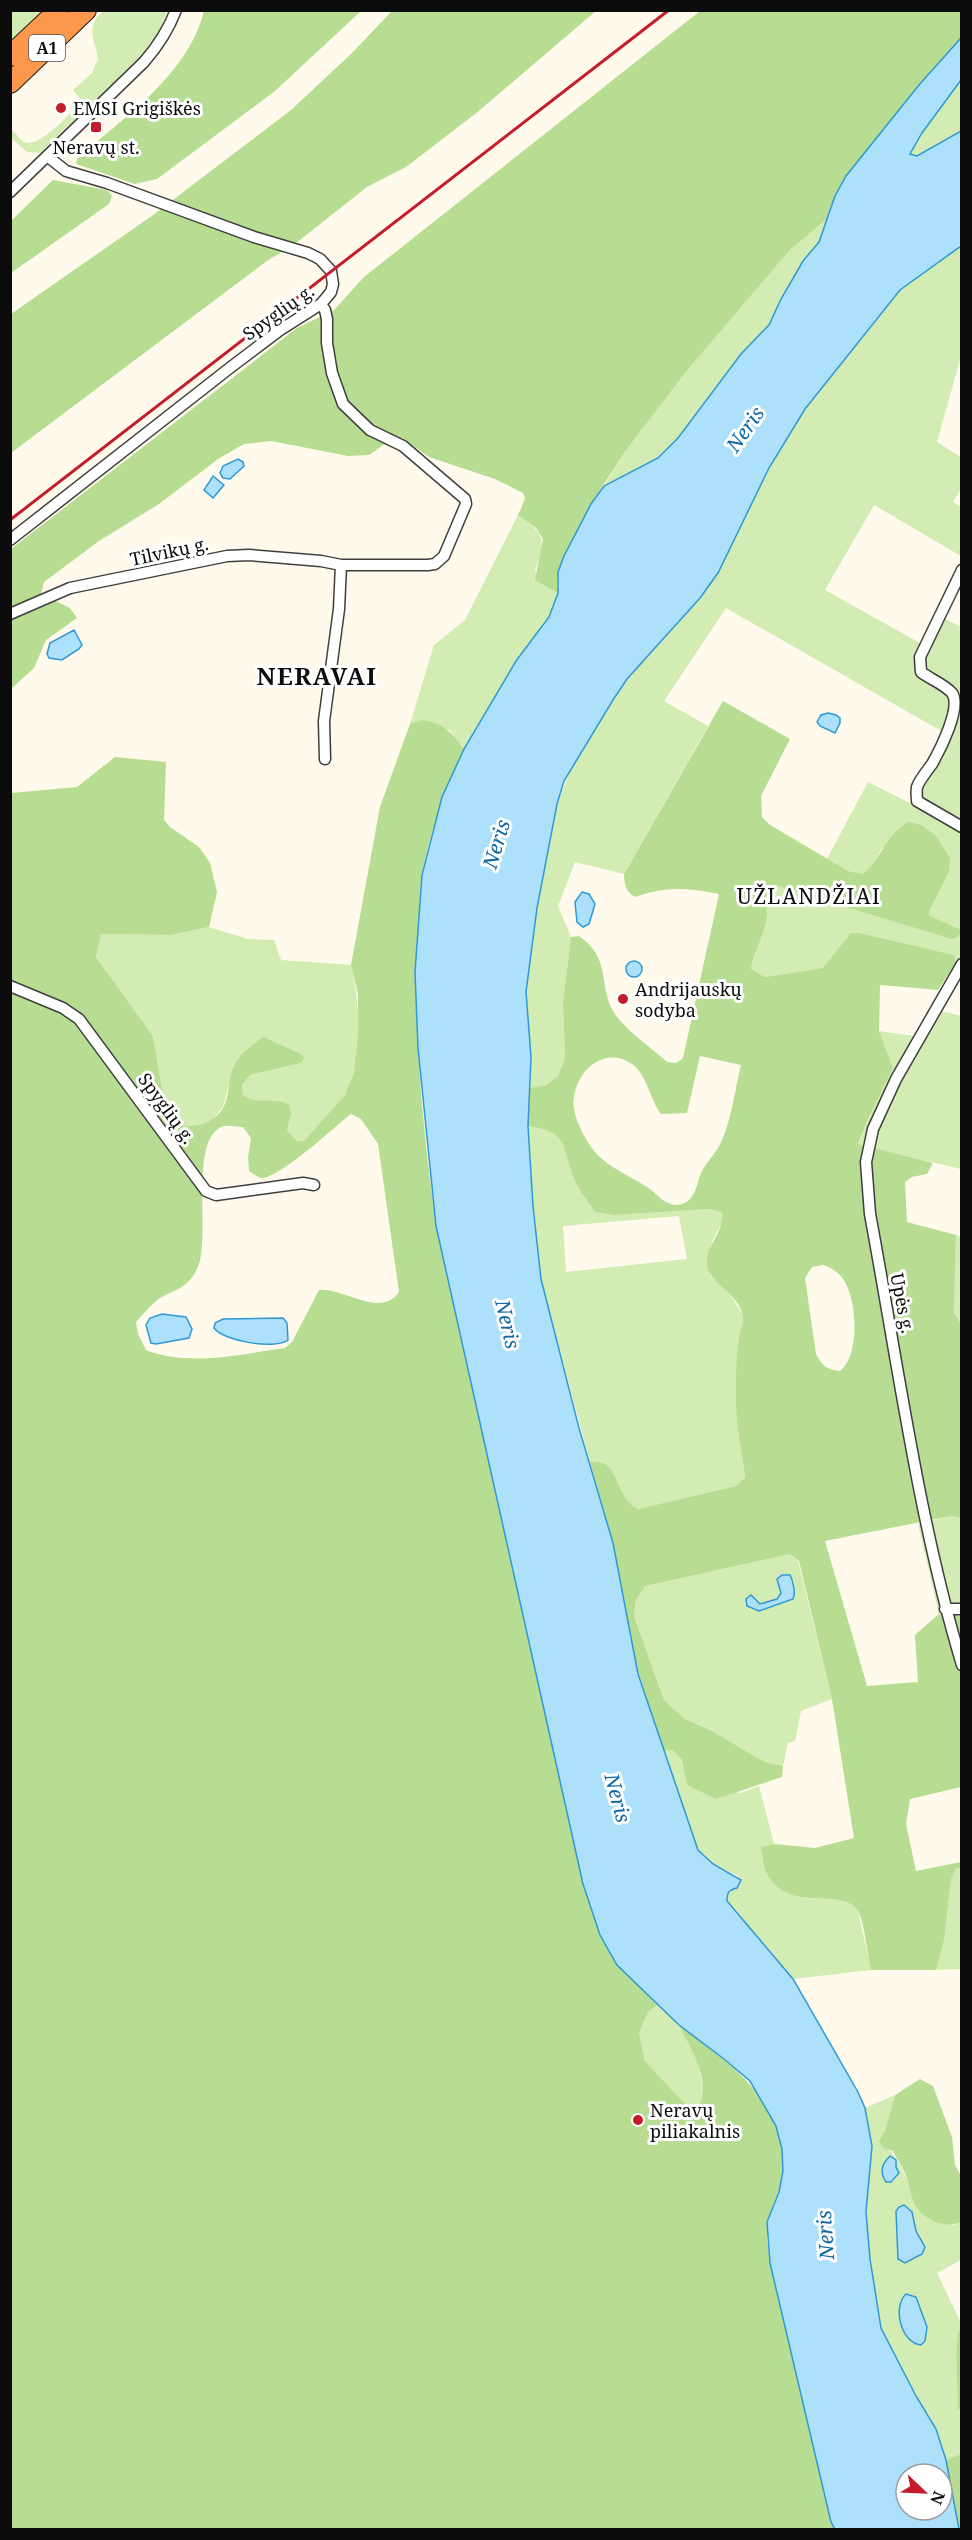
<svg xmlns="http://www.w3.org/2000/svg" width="972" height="2540" viewBox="0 0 972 2540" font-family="'Noto Serif',serif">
  <rect width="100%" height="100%" fill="#fffaeb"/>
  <!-- green -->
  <path fill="#d2ecb3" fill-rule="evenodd" d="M11,11H47L11,46Z
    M103,11H167L160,30L150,47L40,153L27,152L11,138L10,129C16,132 19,139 24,142C38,150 72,111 82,101L73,90L92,73L98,59C95,38 84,29 103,11Z
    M961,80V131L917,156L910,154L922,133Z
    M829,217L819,242L803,261L781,299L769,325L741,354L678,438L658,458L604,486L624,453L685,373L789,251Z
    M961,246V356L937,442L961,457V489L953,502L961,507V556L874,505L825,590L927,647L941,617L961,627V963L956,962L954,955L860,933L823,968L765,977L751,969C754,951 766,932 767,916C768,905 763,897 769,887L778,886L961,930L930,917L929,911L949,872L882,848L871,867L863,874L848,871L827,859L868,782L912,804L950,736L726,608L664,701L708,726L624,874L575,862L558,906L571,937L563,1001L565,1059L558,1076L546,1085L530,1088L526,992L537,908L557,804L574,762L627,679L675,627L718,573L769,468L805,409L900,290Z
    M518,515C544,533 547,539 535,570L541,582L558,593L549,617L516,661L464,749L450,730L410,724L434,645L465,620Z
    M209,927L248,939L274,940L281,960L351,965C359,1000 366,1065 344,1096C332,1112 317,1126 304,1141H297L291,1137L261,1101L249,1100L243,1095L242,1085L250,1075L301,1063L304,1059L302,1055L264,1037L234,1066L223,1107L211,1121L187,1129L172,1125L166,1113L153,1036L96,957L101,934L171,935Z
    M942,1011L961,1016V1169L858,1145L868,1119L893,1068L879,1031L914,1036Z
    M528,1126C569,1133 561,1144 573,1176C577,1189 588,1201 595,1212L614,1215L709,1209L722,1213L723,1221L712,1241L711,1276L727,1289L744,1317C731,1374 738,1420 745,1477L736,1486L638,1509C613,1497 621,1457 590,1462L541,1279L533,1206ZM679,1216L687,1259L566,1272L563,1226Z
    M956,1235L961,1237V1326L954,1313Z
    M951,1516L961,1518V1616L939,1614L918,1524Z
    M790,1554L798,1561L832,1699L801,1711L795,1741L788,1743L783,1766L765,1762L712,1731L685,1719L664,1700L634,1616L636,1600L644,1586Z
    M663,1750H673L682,1760L687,1785L741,1793L759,1786L774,1844L761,1847L802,1898L847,1900L858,1911L871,1970L793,1979L727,1901C727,1889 734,1892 740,1884L738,1876L713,1864L698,1850Z
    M956,1868H961V1969L936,1970L944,1941L951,1880Z
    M658,2005C665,2012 673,2018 678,2025C693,2044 710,2085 698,2107H688L645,2061L639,2033L648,2012Z
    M895,2095L885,2131L879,2141C900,2156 907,2178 914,2203L953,2225L961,2222V2260L937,2273L961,2323V2329L958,2332L956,2353L958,2409L961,2407V2454L946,2460L936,2429L916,2396L881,2328L870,2259L866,2212L872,2146L865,2108Z"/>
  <!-- forest -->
  <path fill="#b6dd91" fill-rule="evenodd" d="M204,11H361L275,91L157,179L135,184L76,164L77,159C124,117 188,75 204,11Z
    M392,11H596L475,114L406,167L367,187L296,243L267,261L11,453V314L153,215L291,110L351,54Z
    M700,11H961V38L919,85L846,176L835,196L829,217L789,251L685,373L624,453L591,504L557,584L558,593L535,580L543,539L536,528L518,515L525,499L523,493L495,479L429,457L402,438L389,441L369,455L348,456L271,441L244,444L218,459L159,504L99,541L44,582L41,594L70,608L77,618L46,640L34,668L11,689V549L297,328L334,310L364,277Z
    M53,180L107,190L112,196L109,204L11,273V221Z
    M723,701L790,739L761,796L762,817L770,825L848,871L863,874C883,857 883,837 909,822L921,825L936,836L950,858L949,872L929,911L930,916L961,930L959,936L952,939L778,886L769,887C763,897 768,905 767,916C766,932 754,951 751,969L765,977L823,968L851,933H860L954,955L956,962L938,990L880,985L879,1031L893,1068L868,1119L858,1144L933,1163L927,1174L912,1177L905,1182L907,1222L956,1235L954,1313L962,1326L961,1518L951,1516L825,1541L867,1686L918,1682L915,1635L939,1614L961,1616V1787L910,1799L906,1824L916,1871L961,1862V1868H956L951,1880L944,1941L936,1970H871C868,1958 864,1920 858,1911C844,1886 790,1915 767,1874C763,1867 763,1855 761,1847L774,1844L815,1848L854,1838L832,1699L799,1561L790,1554L645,1586L636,1600L634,1616L664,1700L685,1719L712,1731L765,1762L783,1766L782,1777L716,1799L687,1785L682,1760L673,1750H663L638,1674L613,1543L590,1462C621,1457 613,1497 638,1509L736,1486L745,1477C742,1450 735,1421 736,1394C736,1376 736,1357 739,1339C740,1332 744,1323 743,1317C740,1294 709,1283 707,1265C705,1246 725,1231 722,1213L709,1209L614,1215L595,1212C588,1201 577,1189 573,1176C561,1144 569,1133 528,1126L530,1088L546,1085L558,1076L565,1059L563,1001L571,937L579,936C613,959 597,988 615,1014C626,1031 652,1048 667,1062L676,1063L683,1058L719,894C685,888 668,886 635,897C626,892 624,884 624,874ZM700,1056L741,1065C735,1089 732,1117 722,1140C718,1151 708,1160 702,1171C696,1183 697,1199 682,1204C668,1209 657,1194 647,1187C627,1174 602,1165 589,1144C581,1131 571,1112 574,1097C578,1069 605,1046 632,1064C647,1074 650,1100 661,1114L687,1113ZM823,1265C832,1268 840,1273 845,1282C857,1303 860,1355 840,1371C827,1370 822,1366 816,1354L805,1278L812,1267Z
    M423,720C444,724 452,732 464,749C446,789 430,830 422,874C419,892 420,911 418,929C412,1028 423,1128 436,1226L567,1813L617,1964L658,2005L648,2012L639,2033L645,2061L688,2107H698C712,2081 691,2049 679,2025C727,2061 791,2104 783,2173C781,2191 771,2205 768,2222C765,2234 769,2251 770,2263L831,2522L835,2529L11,2530V793L77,787L115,757L166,762L164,820L170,827L199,847L210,863L217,892L209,927L171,935L101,934L96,957L153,1036L166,1113L172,1124C190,1129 214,1126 224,1106C230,1094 228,1078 234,1066C241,1053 252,1044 264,1037L303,1055L304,1059L301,1063L250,1075L242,1085L243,1095C256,1106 275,1096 289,1105L291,1113L287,1131L297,1141H304L345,1095L354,1073L358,1036V994L351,965L380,807L410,724ZM351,1114L361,1119L378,1144L399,1292C381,1319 342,1287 319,1290L292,1342L285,1348C240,1354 190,1367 146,1350L138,1334L136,1322C142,1315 148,1308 155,1302C170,1289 186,1292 197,1269C212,1241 187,1136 224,1126C229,1125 238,1127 243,1127L251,1138L248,1157L249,1171C253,1174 257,1177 261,1178C279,1179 334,1127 351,1114Z
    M920,2079L933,2086L952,2137L955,2165L961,2176V2222C944,2229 923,2220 914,2203C910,2194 909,2184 906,2176C903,2167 897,2159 893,2151L883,2148L879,2141L885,2131L895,2095Z
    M961,2329L962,2407L958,2410L956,2353L958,2332Z
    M961,2454V2529H959L946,2460Z"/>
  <!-- water -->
  <path fill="#ade0fa" stroke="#2f99d5" stroke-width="1.5" fill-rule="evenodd" d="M961,38V80L922,133L910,154L917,156L961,131V246L900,290L805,409L769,468L718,573L700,598L627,679L613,700L564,781L557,804L537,908L526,992L531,1057L528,1126L533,1206L541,1279L579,1428L613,1543L638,1674L698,1850L713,1864L741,1880L737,1888C729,1890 727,1892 727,1901L793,1979L858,2092L865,2108L872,2146L866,2212L870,2259L881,2328L916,2396L936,2429L946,2460L959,2529H835L831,2522L770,2263L767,2222L779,2192L783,2171L782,2149L776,2126L750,2081L724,2059L679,2025L617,1965L600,1935L583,1884L436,1226L418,1048L415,972L422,875L442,797L464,749L516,661L549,617L558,593V572L564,556L591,504L604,486L658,458L678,438L741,354L769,325L781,299L803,261L819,242L835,196L846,176L919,85ZM906,2474H942V2510H906Z
    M238,459L243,462L244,466L230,479L223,478L220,473L223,466Z
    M213,476L224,485L213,498L204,490Z
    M74,630L82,645L79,649L62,660L49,658L47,654L50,643Z
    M828,713L836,715L840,718V723L835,733L820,726L817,722L821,715Z
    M582,892L589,894L595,904L589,924L583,927L577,922L575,902Z
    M626 969a8 8 0 1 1 16 0a8 8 0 1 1-16 0Z
    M162,1314L186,1317L192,1329L189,1338L156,1344L151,1343L146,1325L150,1318Z
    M283,1318L287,1323L288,1340C275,1350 223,1341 214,1328L215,1323L223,1319Z
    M782,1575H790C793,1581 796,1593 793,1599L759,1611L747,1606L746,1599L751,1595L760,1604L777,1599L781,1593L777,1579Z
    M890,2156L896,2160V2167L899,2173L891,2182H886C879,2171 882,2164 890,2156Z
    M904,2205L912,2212L916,2231L925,2247L922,2254L905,2263L898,2259L896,2211L899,2207Z
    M906,2294L916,2297L927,2327L925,2341L921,2345C901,2343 892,2307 906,2294Z"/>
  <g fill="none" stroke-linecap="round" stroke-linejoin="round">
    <defs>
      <path id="street" d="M10,192L144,62C158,46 168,31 176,10
        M10,540L231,367L280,330L321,304L331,292L333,284L331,271L320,259L308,253L254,237L107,183L66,171L47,156
        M962,570L920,657L921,672C930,679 944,684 952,693C962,707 940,750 932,764C927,771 920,779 917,787C916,792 917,797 917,801L962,827
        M10,614L70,588L227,556L249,555L321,561L341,565H428L435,564L444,556L466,504L465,499L403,446L370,430L343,404L332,373L327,343V319L325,310L321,304
        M325,759L324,721L339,609L341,565
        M962,964L896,1079L873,1129L866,1162L870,1214C898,1364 918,1518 962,1665
        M10,986L63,1008L79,1019L206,1191L216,1195L303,1183L314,1185
        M945,1609H962"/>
      <path id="highway" d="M10,56L59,10
        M10,83L86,10"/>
    </defs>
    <!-- street casing -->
    <use href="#street" stroke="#3f3f3f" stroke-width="13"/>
    <!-- highway casing -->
    <use href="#highway" stroke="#1d1d1d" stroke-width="22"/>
    <!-- street -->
    <use href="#street" stroke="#fff" stroke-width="10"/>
    <!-- highway -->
    <use href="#highway" stroke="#fd974b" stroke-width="20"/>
    <!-- rail -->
    <path stroke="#c41c2a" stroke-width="3" d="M10,520L669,10"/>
  </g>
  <!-- markers -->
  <g fill="#c41c2a" stroke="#fff" stroke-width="2">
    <circle cx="61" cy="108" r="6"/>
    <rect x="90" y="121" width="12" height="12" rx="3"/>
    <circle cx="623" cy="999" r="6"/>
    <circle cx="638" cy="2120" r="6"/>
  </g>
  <g text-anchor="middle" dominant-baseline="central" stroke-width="6" stroke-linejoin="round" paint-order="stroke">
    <!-- shield labels -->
    <rect fill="#fff" stroke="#555" stroke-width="1.5" x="29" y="35" width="36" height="26" rx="4.5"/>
    <g font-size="16" font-weight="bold" fill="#0c0c0c">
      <text x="47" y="48">A1</text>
    </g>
    <!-- poi labels -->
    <g font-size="18" fill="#0c0c0c" stroke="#fff" text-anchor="start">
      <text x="73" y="108">EMSI Grigiškės</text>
      <text x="96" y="147" text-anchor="middle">Neravų st.</text>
      <text x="635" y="989">Andrijauskų<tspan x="635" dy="21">sodyba</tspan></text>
      <text x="650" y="2110">Neravų<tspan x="650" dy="21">piliakalnis</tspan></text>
    </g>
    <!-- street labels -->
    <g font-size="18" fill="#0c0c0c" stroke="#fff">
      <text transform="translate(278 312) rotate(-35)">Spyglių g.</text>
      <text transform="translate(169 551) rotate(-12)">Tilvikų g.</text>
      <text transform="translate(167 1108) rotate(54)">Spyglių g.</text>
      <text transform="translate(903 1303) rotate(79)">Upės g.</text>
    </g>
    <!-- water labels -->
    <g font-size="20" font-style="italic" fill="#0f68a5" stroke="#fff">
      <text transform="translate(745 429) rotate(-55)">Neris</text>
      <text transform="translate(496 844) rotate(-73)">Neris</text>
      <text transform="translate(508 1324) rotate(77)">Neris</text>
      <text transform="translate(618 1798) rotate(75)">Neris</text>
      <text transform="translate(825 2235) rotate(-94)">Neris</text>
    </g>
    <!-- quarter labels -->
    <g font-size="21" letter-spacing="1.5" fill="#0c0c0c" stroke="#fff">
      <text x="809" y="896">UŽLANDŽIAI</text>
    </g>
    <!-- district labels -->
    <g font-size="24" font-weight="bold" letter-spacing="1.5" fill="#0c0c0c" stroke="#fff">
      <text x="317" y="675">NERAVAI</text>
    </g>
  </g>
  <!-- border -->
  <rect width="972" height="2540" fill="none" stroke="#0c0c0c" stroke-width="24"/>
  <!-- north arrow -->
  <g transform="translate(924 2492) rotate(113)"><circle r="28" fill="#ffffff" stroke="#9e9e9e" stroke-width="1.5"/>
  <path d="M0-4.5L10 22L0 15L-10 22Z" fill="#c41c2a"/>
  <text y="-9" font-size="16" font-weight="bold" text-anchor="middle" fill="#0c0c0c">N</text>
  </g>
</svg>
